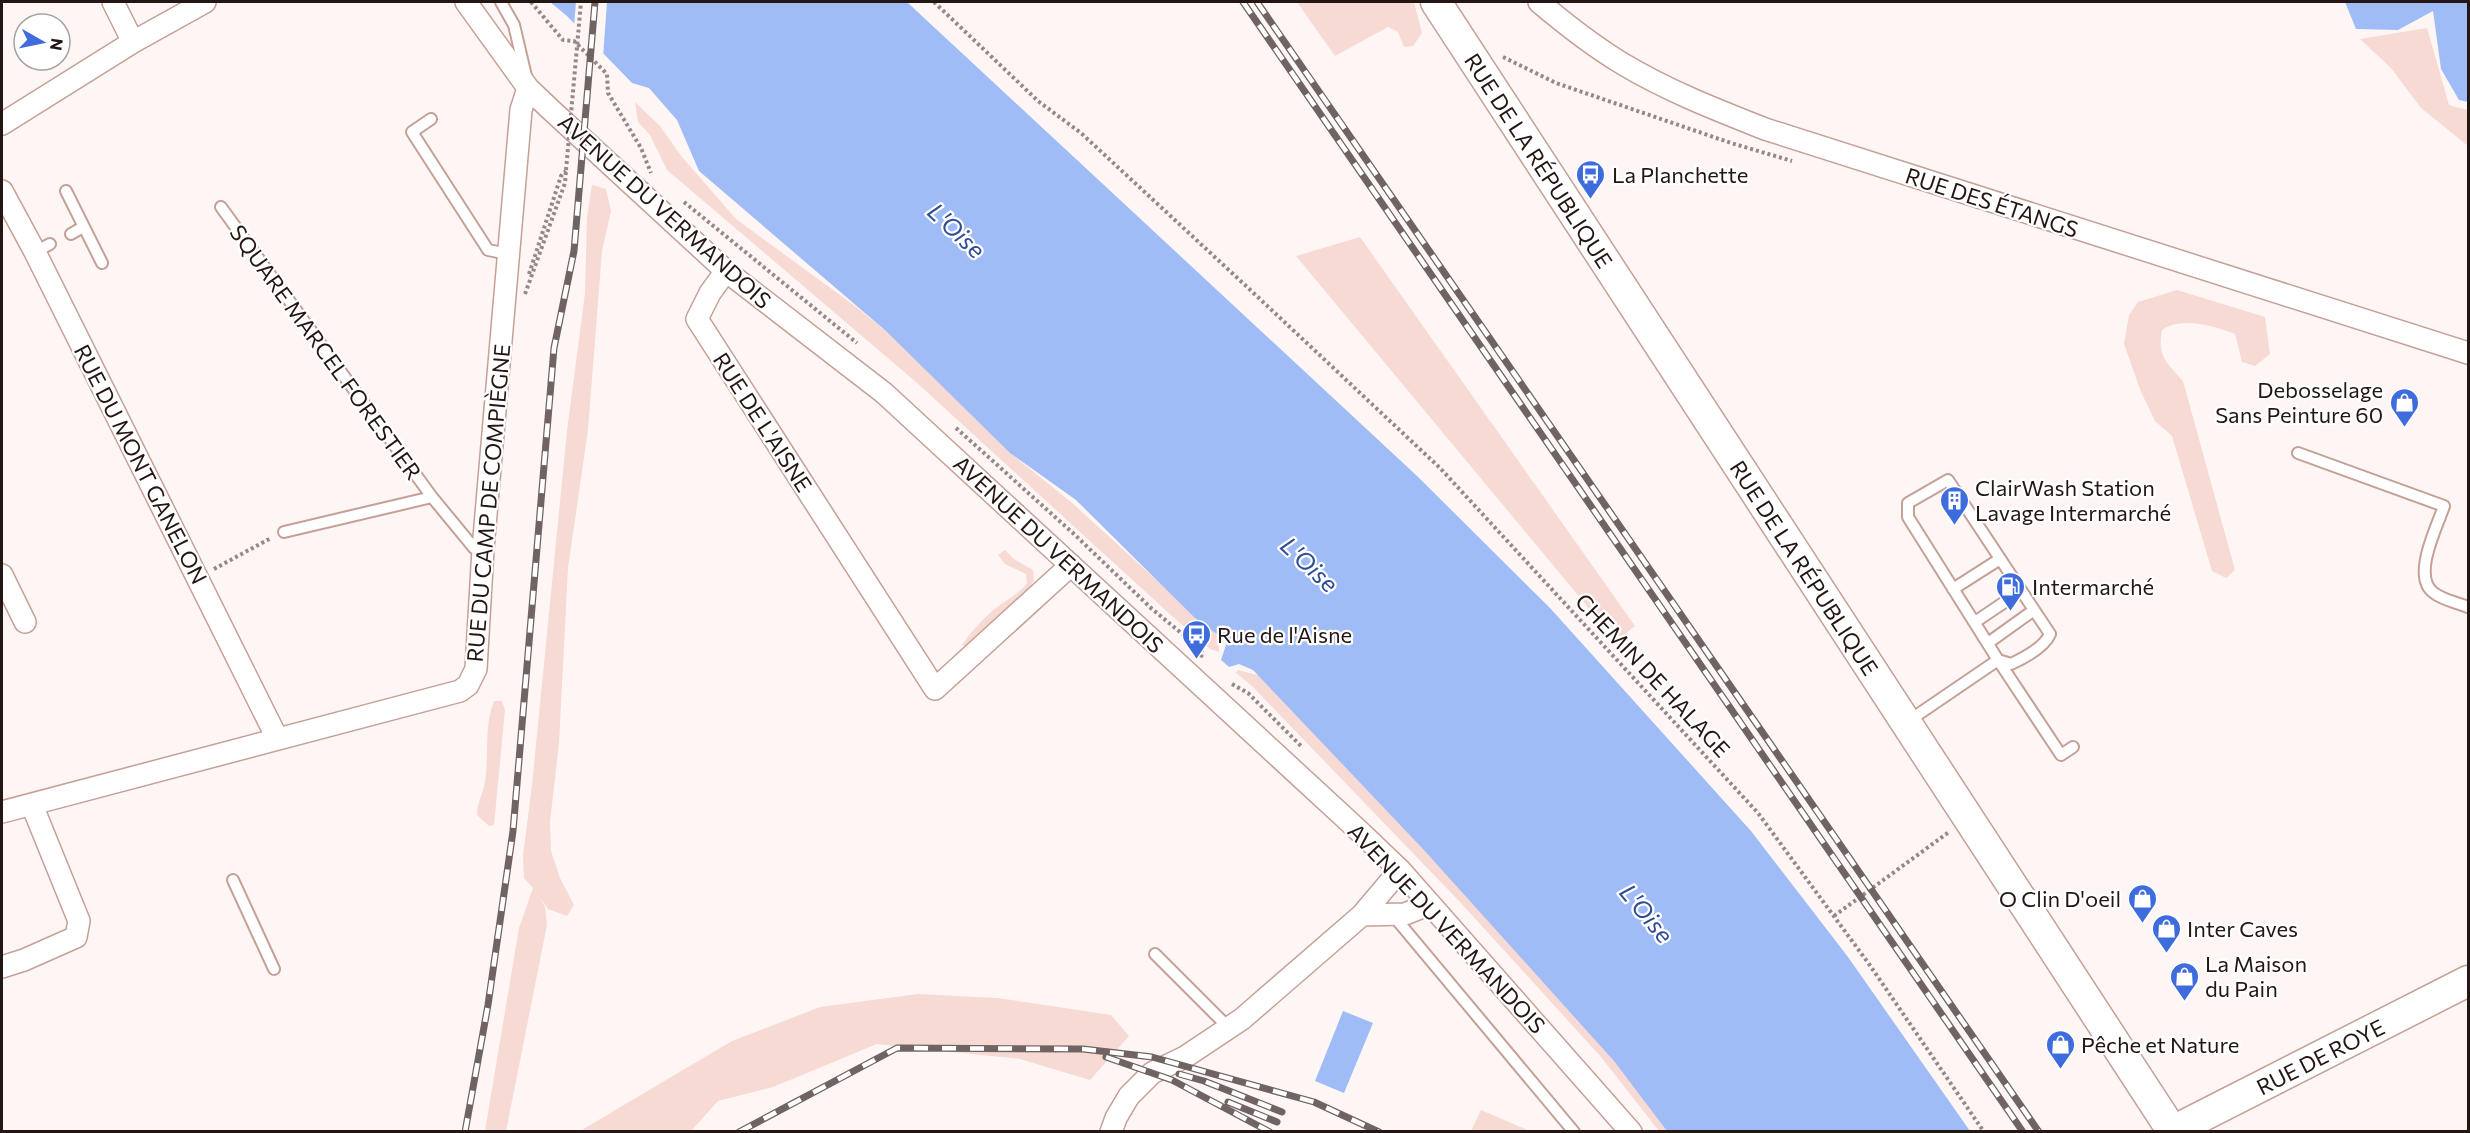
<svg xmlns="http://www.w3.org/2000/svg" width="2470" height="1133" viewBox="0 0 2470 1133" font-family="Commissioner,sans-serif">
  <rect width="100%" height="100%" fill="#fef6f4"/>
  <!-- green -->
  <path fill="#f6dad3" d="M1297,2H1414L1422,33L1413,46L1404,47L1398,32L1388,27L1335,56Z
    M2427,28L2449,105L2468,110V146L2421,108L2391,68L2360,39Z
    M635,102L660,126L682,157L736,219L855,306L909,350L1010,453L1071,502L1219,637V652L1210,649L1173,617L916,382L667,170L650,135L638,122Z
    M592,185L606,189L611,211L602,251L588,430L568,568L559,743L550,822L551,851L560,878L574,905L567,916L548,909L540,898L545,907L547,925L506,1131H485L519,928L533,888L524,878L523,856L532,785L567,431L585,293L587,217Z
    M1360,237L1635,626L1616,641L1296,256Z
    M2177,290L2265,317L2270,354L2255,366L2242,362L2235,334C2214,326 2181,316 2162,330C2157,357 2167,362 2183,381L2235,570L2226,578L2212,571L2172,436L2155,421L2141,392L2124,344L2129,315L2138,302Z
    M1005,550L1014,559L1033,570L1034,580L1029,589L966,646H962C968,634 987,615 997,607C1009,598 1019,594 1027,583L1026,574L1005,564L998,555Z
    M1238,670L1269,678L1683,1131H1659L1601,1057L1460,902L1252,686L1236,673Z
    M494,701H502L505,710L494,825L489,826L477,815C477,803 483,794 485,782C489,755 484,726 494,701Z
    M918,994L998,998L1111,1015L1129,1036L1090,1080L1020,1059L877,1044L773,1087L718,1101L691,1131H580L732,1041L820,1007Z
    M1481,1110L1530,1131H1471Z"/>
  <!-- water -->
  <path fill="#a0bcf7" d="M550,2H907L1416,475L1550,608L1751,831L1848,957L1970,1131H1667L1614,1061L1423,849L1253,670L1239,664L1229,667L1221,660L1227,642L1194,617L1076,500L1010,453L886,331L699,171L677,120L649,88L632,83L567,16Z
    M2345,2H2468V102L2459,100L2441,69L2433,11L2398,30L2356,29Z
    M1343,1011L1373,1023L1344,1093L1315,1081Z"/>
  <!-- pier -->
  <path fill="#fef6f4" d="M576,2H607L603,57L574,27Z"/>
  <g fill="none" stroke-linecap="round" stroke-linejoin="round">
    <defs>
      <path id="service" d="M501,2L514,25L526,76
        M431,119L412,132L488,250L508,254
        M66,191L102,263
        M221,207L432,497L474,548L483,549
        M71,234L83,227
        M35,252L50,244
        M2298,453L2444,506C2437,527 2411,577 2434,593C2443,600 2458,603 2468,607
        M284,532L432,497
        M1953,589L2000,559
        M1975,622L2021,591
        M1988,643L2034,610
        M1998,660L2061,755L2073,747
        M1907,722L1998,660L1908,517V503L1948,480L2050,634C2044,648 2024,658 2011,664L1998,660
        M233,880L274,969
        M1392,914L1574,1132
        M1155,954L1229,1028"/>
      <path id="minor" d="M113,2L133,42
        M466,2L528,88L550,109L726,271L884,393L1357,829L1400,870L1631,1132
        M1539,2C1565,24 1593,46 1623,64C1668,91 1717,110 1765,129L2468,353
        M2,124L133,42L205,2
        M2,191L35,252L277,738
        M726,271L710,293L697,319L935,689L1071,565
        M2,575L25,622
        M2,812L460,691L468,685L476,669L483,549L521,110L528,88
        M1362,915L1405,914L1430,904
        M2,967L24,960L76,937L79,921L32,805
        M1111,1132L1116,1118L1129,1096L1152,1073L1185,1057L1242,1019L1362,915L1400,870"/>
      <g id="secondary">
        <path id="s1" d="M1436,2L2173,1132"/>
        <path id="s2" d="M2173,1131L2468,981"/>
      </g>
    </defs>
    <!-- service casing -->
    <use href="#service" stroke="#c5a097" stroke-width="14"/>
    <!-- minor casing -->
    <use href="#minor" stroke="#c5a097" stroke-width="24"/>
    <!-- secondary casing -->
    <use href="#secondary" stroke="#c5a097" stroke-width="33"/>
    <!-- path -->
    <path stroke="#938986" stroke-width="4" stroke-dasharray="3 3" stroke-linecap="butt" d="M531,2L563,40L574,41L607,74L608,93L641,148L651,173
      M934,2L1038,101L1081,133L1245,285L1440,468L1758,813L1869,964L1984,1132
      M1503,57L1556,83L1731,143L1792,161
      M684,202L857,343
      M529,274L561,176L566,171
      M525,294L565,183L566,170
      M956,428L1074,534L1152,609L1202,650L1201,659
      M214,569L271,538
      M1232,684L1248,693L1302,747
      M1834,916L1949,832"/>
    <!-- service -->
    <use href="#service" stroke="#fff" stroke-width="10"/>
    <!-- minor -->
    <use href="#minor" stroke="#fff" stroke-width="21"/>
    <!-- secondary -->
    <use href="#secondary" stroke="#fff" stroke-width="30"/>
    <defs>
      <path id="rail" d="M1243,2L2023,1132
        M1257,2L2039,1132
        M1106,1057L1172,1080L1270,1132
        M1179,1074L1204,1081L1282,1112
        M1228,1102L1277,1122
        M465,1132L488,1005L513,831L554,348L574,251L595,2
        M739,1132L897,1048L1083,1049L1152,1057L1314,1102L1379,1132"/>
    </defs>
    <!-- rail casing -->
    <use href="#rail" stroke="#6f6461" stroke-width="7"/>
    <!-- rail -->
    <use href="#rail" stroke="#fff" stroke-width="4.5" stroke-dasharray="14" stroke-linecap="butt"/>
    <!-- path-bridge -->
    <path stroke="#938986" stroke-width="4" stroke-dasharray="3 3" stroke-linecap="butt" d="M566,170L581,2"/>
  </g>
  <!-- icons -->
  <defs>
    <symbol id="bus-pin" viewBox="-11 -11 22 30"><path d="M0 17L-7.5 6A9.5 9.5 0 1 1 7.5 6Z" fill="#3f6cdd" stroke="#fff"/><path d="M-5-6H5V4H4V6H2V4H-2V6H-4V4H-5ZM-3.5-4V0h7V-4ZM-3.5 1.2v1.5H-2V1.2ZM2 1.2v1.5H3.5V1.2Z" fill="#fff"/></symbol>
    <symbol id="shop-pin" viewBox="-11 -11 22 30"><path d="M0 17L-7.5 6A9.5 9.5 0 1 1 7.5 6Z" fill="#3f6cdd" stroke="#fff"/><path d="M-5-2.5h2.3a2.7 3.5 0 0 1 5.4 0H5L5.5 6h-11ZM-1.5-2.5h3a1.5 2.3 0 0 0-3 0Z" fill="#fff"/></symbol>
    <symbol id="building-pin" viewBox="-11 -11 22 30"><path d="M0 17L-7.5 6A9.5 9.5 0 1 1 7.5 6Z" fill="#3f6cdd" stroke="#fff"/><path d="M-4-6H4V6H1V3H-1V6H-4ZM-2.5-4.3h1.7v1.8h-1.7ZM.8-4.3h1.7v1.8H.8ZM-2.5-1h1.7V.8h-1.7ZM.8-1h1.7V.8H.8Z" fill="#fff"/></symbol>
    <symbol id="fuel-pin" viewBox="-11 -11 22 30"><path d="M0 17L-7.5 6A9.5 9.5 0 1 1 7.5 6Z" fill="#3f6cdd" stroke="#fff"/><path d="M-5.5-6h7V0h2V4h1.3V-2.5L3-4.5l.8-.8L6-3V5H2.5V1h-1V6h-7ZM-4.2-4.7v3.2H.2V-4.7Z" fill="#fff"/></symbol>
  </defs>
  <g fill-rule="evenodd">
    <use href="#bus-pin" x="1574" y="158" width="33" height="45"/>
    <use href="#shop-pin" x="2388" y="386" width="33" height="45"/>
    <use href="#building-pin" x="1938" y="484" width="33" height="45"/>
    <use href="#fuel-pin" x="1994" y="570" width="33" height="45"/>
    <use href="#bus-pin" x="1180" y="618" width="33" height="45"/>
    <use href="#shop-pin" x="2126" y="882" width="33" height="45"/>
    <use href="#shop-pin" x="2150" y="912" width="33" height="45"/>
    <use href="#shop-pin" x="2168" y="960" width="33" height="45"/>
    <use href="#shop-pin" x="2044" y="1028" width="33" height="45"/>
  </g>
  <g text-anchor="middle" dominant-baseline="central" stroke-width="4.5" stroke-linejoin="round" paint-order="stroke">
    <!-- street labels -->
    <g font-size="22" fill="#231613" stroke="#fff">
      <text stroke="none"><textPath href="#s1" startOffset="189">RUE DE LA RÉPUBLIQUE</textPath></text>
      <text transform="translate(1992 202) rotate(18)">RUE DES ÉTANGS</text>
      <text transform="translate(665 211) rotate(42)">AVENUE DU VERMANDOIS</text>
      <text transform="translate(326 352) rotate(54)">SQUARE MARCEL FORESTIER</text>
      <text transform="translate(763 422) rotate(57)">RUE DE L'AISNE</text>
      <text transform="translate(141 464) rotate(63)">RUE DU MONT GANELON</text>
      <text transform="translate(488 503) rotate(-85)">RUE DU CAMP DE COMPIÈGNE</text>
      <text transform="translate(1059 554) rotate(43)">AVENUE DU VERMANDOIS</text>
      <text stroke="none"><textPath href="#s1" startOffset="675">RUE DE LA RÉPUBLIQUE</textPath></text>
      <text transform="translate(1653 675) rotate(47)">CHEMIN DE HALAGE</text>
      <text transform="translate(1447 928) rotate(47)">AVENUE DU VERMANDOIS</text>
      <text stroke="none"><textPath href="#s2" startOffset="165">RUE DE ROYE</textPath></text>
    </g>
    <!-- poi labels -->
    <g font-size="22" fill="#231613" stroke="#fff" text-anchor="start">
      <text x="1612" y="174">La Planchette</text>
      <text x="2383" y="389" text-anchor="end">Debosselage<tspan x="2383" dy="25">Sans Peinture 60</tspan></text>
      <text x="1975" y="487">ClairWash Station<tspan x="1975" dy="25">Lavage Intermarché</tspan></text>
      <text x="2032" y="586">Intermarché</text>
      <text x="1217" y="634">Rue de l'Aisne</text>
      <text x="2121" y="898" text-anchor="end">O Clin D'oeil</text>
      <text x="2187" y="928">Inter Caves</text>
      <text x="2205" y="963">La Maison<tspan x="2205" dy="25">du Pain</tspan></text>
      <text x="2081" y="1044">Pêche et Nature</text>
    </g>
    <!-- water labels -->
    <g font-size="24" font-style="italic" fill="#2f4d92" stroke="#fff">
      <text transform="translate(957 230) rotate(43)">L'Oise</text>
      <text transform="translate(1310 564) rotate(43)">L'Oise</text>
      <text transform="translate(1647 913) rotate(50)">L'Oise</text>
    </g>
  </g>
  <!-- border -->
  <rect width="2470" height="1133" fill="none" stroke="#231613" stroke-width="6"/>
  <!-- north arrow -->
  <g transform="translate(42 42) rotate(99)"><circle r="28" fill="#ffffff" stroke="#a7a2a1" stroke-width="1.5"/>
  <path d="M0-4.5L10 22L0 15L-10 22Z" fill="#3f6cdd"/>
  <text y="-9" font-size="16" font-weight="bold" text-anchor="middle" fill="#231613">N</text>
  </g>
</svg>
